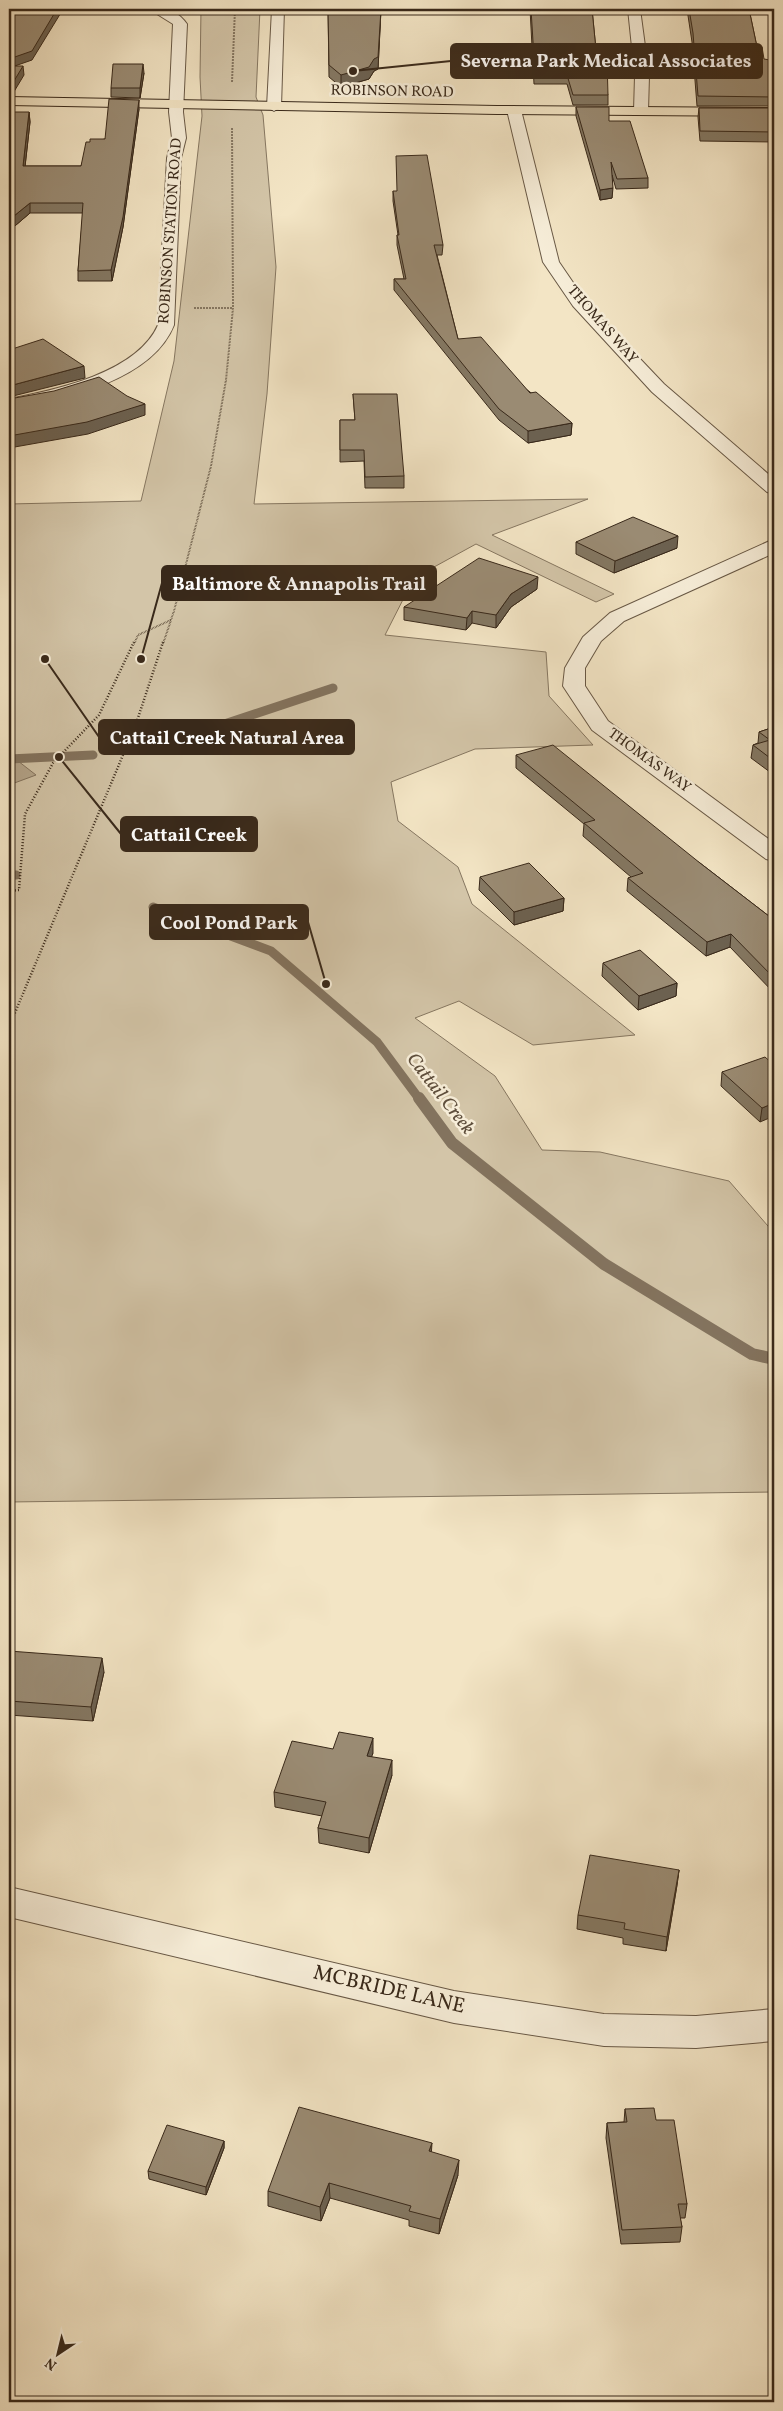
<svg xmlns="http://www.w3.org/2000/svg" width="783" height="2411" viewBox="0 0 783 2411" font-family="Vollkorn,serif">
  <rect width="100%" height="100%" fill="#f3e5c5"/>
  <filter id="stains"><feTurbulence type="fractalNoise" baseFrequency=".004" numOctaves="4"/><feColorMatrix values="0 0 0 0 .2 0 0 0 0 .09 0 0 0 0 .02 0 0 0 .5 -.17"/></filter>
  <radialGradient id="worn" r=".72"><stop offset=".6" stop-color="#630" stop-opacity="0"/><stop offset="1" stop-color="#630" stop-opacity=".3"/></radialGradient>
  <!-- green -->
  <path fill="#d3c5a8" stroke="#867761" d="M201,9H260L256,97L263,115L276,267L267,394L254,504L588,499L492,535L614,594L596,602L476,544L414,578L385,635L546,652L549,696L593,745L475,749L391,782L398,821L458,867L472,904L635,1035L533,1045L459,1001L415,1018L495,1076L542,1150L600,1152L729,1181L774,1233V1492L9,1502V504L141,501L174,361L202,116L200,77Z"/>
  <!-- water -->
  <path fill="#b4a58b" stroke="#83735e" d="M9,754L36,775L9,785Z"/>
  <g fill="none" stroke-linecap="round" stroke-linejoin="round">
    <!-- stream-far1 -->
    <path stroke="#83735e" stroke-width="9" d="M152,748L333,688
      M9,759L93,755
      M9,875H16
      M153,907L271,951L377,1042L420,1100"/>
    <!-- stream -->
    <path stroke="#83735e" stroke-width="12" d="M419,1098L452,1143L604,1264L752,1354L774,1359"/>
    <defs>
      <path id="minor" d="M157,9C171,9 179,13 187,24L183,112L186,138L181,158L174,325C152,381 63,400 9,409V399C55,390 137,373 158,325L167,158L172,138L169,112L173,24L157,14Z
        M272,9H284L281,107L274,111L267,107Z
        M628,9H640L649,76L648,111L641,115L634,111L635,76Z
        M514,106L521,110L559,262L587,303L664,384L774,479V494L767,492L652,392L573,306L543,262L507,110Z
        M774,539V553L624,621L601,641L585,668V686L608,721L774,843V861L766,859L592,730L563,686L565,668L583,637L610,613Z
        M9,1887L454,1991L604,2014L696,2016L774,2009V2041L696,2048L604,2046L454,2023L9,1917Z"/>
      <path id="primary" d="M9,97L497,106L774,108V116L497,114L9,105Z"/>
    </defs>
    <!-- minor casing -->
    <use href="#minor" stroke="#685845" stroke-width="2"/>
    <!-- primary casing -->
    <use href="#primary" stroke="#39291a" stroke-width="2"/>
    <!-- path-far1 -->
    <path stroke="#39291a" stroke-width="2" stroke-dasharray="0.5 1" stroke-linecap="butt" d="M232,82L235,9
      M194,308H233
      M134,644L138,635L171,620
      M163,644L174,611L211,466L226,380L233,308L232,128"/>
    <!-- path -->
    <path stroke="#39291a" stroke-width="2.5" stroke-dasharray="1 2" stroke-linecap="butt" d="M9,891L19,890L25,814L53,763L99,715L134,642
      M9,1027L136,724L163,642"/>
    <!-- minor -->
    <use href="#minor" fill="#f7eed9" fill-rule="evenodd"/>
    <!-- primary -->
    <use href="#primary" fill="#f3e5c5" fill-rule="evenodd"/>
  </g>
  <!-- wall -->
  <path fill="#847863" stroke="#39291a" d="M328,9H381L378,69L374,71L369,79L341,87L329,77Z
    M530,9H592L597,60L608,95V105H573L567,84H534Z
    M687,9H749L757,47L774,78V106H697L692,42Z
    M144,73L140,98L111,97V88Z
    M576,107L609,121L648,178V188L616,189L612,175V198L600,200L576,116Z
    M699,108H774V142L700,141L698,117Z
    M139,109L123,227L112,281H78V271L83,213H30L9,231L29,112L30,122L25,166H81L90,142L105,139Z
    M393,191L443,245L442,255H437L458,339L572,423L571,435L528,443L499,420L394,290V279H404L397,245V235H398L393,201Z
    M353,394L404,476V488H365L364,461L340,462V420H355Z
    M576,542L677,548L614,573L576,554Z
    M537,589L511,607L496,628L472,623L466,630L404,620V607Z
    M774,727V775L751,758L753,745L758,743L759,732Z
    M516,755L700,863L774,920V993L730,947L706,956L627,891L628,878L631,877L583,836L584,824L516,768Z
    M480,877L564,898L563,911L514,925L479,890Z
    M603,963L677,983L676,996L638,1010L602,976Z
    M774,1065L760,1122L721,1086L722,1072Z
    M9,1651L104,1672L93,1721L9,1715Z
    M333,1749L373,1753L371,1756L392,1775L369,1853L319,1843L318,1828L322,1816L275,1807L274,1792Z
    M679,1870L677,1885L666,1951L623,1944V1938L577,1929L578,1915Z
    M625,2109L656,2120L687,2204L685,2218H680L682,2227L680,2242L621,2244L606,2138L607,2123L624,2122Z
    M224,2141V2148L206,2195L149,2179L148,2171Z
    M431,2152L458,2175L439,2234L409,2226V2220L330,2198L321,2221L268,2206V2191Z"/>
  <!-- shaded-wall -->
  <path fill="#6c6150" stroke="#39291a" d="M57,9H61L62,11L32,60L9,68V59Z
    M381,9L378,69L374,71L369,79L341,87V75Z
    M143,64L144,73L140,98V88Z
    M23,66L24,75L12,95L9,96V86Z
    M139,100V109L123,227L112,281L111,270Z
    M29,112L30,122L24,176L23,166Z
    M613,188L612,198L600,200V190Z
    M30,203V213L9,231V220Z
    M84,366L85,378L9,397V386Z
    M145,404V415L88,434L9,448V436Z
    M572,423L571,435L528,443V431Z
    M678,536L677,548L614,573L615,561Z
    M538,577L537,589L511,607L496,628V615L511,594Z
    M472,611V623L466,630L467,618Z
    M564,898L563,911L514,925V912Z
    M731,934L730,947L706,956L707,942Z
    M677,983L676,996L638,1010L639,996Z
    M774,1103V1116L760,1122L762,1108Z
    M102,1658L104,1672L93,1721L91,1707Z
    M373,1738V1753L367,1770V1756Z
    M392,1760V1775L369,1853V1838Z
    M679,1870L677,1885L666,1951L667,1937Z
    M224,2141V2148L206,2195V2187Z
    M432,2143L431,2158L429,2151Z
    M459,2160L458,2175L439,2234L440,2219Z
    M329,2183L330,2198L321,2221L320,2207Z"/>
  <!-- building -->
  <path fill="#9a8b73" stroke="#39291a" d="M9,9H57L32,51L9,59Z
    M328,9H381L378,57L374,59L369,67L341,75L329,65Z
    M531,9H592L597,60H607L608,95H573L567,75L535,74Z
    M689,9H749L757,47H762L764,59L770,60L774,78V97L698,96L693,33Z
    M113,64H143L140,88H111Z
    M9,66H23L11,86H9Z
    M109,99L139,100L123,217L111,270L78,271L83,203H30L9,220V112H29L23,166H81L86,142H90V139H105Z
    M576,107H609V121H630L648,178L617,179L611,162L613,188L600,190Z
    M699,108H774V132L700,131Z
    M427,155L443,245H434L458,339L481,337L530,393L536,392L572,423L528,431L499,409L394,279H406L397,235H399L393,191H397L396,156Z
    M43,339L84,366L9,386V350Z
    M99,377L127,396L145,404L87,422L9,436V399L54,391Z
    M353,394H397L404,476L365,477L364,450H340V420H355Z
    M633,517L678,536L615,561L576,542Z
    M479,558L538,577L511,594L496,615L472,611L467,618L404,607Z
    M774,727V761L753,745L770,740L759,732Z
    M553,745L700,863L774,920V978L731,934L707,942L628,878L643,873L584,823L595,820L516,755Z
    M529,863L564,898L514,912L480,877Z
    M640,950L677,983L639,996L603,963Z
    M765,1057L774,1065V1103L762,1108L722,1072Z
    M9,1651L102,1658L91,1707L9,1701Z
    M339,1732L373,1738L367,1756L392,1760L369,1838L318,1828L326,1802L274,1792L292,1741L333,1749Z
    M590,1855L679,1870L667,1937L624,1929L625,1923L578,1915Z
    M299,2107L432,2143L429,2151L459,2160L440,2219L409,2211L411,2206L329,2183L320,2207L268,2191Z
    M654,2108L656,2120H674L687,2204H678L682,2227L622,2230L607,2123L627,2122L625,2109Z
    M167,2125L224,2141L206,2187L148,2171Z"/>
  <g text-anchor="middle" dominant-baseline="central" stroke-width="5" stroke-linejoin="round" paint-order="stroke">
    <!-- far-street labels -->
    <g font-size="15" fill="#39291a" stroke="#f7eed9">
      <text transform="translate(392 92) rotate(1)">ROBINSON ROAD</text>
      <text transform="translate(171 231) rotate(-86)">ROBINSON STATION ROAD</text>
      <text transform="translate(602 325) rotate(49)">THOMAS WAY</text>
      <text transform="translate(649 761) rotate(36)">THOMAS WAY</text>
    </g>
    <!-- water labels -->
    <g font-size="19" font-style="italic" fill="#5e4e3c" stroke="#f7eed9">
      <text transform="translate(440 1094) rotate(52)">Cattail Creek</text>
    </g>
    <!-- near-street labels -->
    <g font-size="21" fill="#39291a" stroke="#f7eed9">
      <text transform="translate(389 1990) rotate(13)">MCBRIDE LANE</text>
    </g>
  </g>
  <!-- callouts -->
  <path fill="none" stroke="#39291a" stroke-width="2" d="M353 71L451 61M141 659L162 583M45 659L99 737M59 757L121 834M326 984L308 922"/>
  <g fill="#39291a" stroke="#f7eed9" stroke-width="2">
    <circle cx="353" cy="71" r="5"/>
    <circle cx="141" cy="659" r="5"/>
    <circle cx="45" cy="659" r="5"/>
    <circle cx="59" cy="757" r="5"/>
    <circle cx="326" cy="984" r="5"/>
  </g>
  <g fill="#39291a" stroke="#39291a" stroke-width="2">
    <rect x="451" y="44" width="311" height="34" rx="5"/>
    <rect x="162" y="566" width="274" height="34" rx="5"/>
    <rect x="99" y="720" width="255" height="34" rx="5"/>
    <rect x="121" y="817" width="136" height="34" rx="5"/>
    <rect x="150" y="905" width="158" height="34" rx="5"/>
  </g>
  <g font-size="19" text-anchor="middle" font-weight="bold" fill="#fff">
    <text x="606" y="67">Severna Park Medical Associates</text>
    <text x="299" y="590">Baltimore &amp; Annapolis Trail</text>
    <text x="227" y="744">Cattail Creek Natural Area</text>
    <text x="189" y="841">Cattail Creek</text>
    <text x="229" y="929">Cool Pond Park</text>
  </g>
  <!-- margin -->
  <rect width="783" height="2411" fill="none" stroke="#f3e5c5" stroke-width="30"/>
  <rect x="10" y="10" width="763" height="2391" fill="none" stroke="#39291a" stroke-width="2.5"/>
  <rect x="15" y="15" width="753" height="2381" fill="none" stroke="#39291a"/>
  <!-- north arrow -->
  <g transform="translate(58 2354) rotate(215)" stroke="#f7eed9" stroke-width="4" paint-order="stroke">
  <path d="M0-4L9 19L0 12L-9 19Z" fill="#39291a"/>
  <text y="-8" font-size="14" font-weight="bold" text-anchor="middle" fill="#39291a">N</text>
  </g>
  <rect width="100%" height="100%" filter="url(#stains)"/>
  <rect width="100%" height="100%" fill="url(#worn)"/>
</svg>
